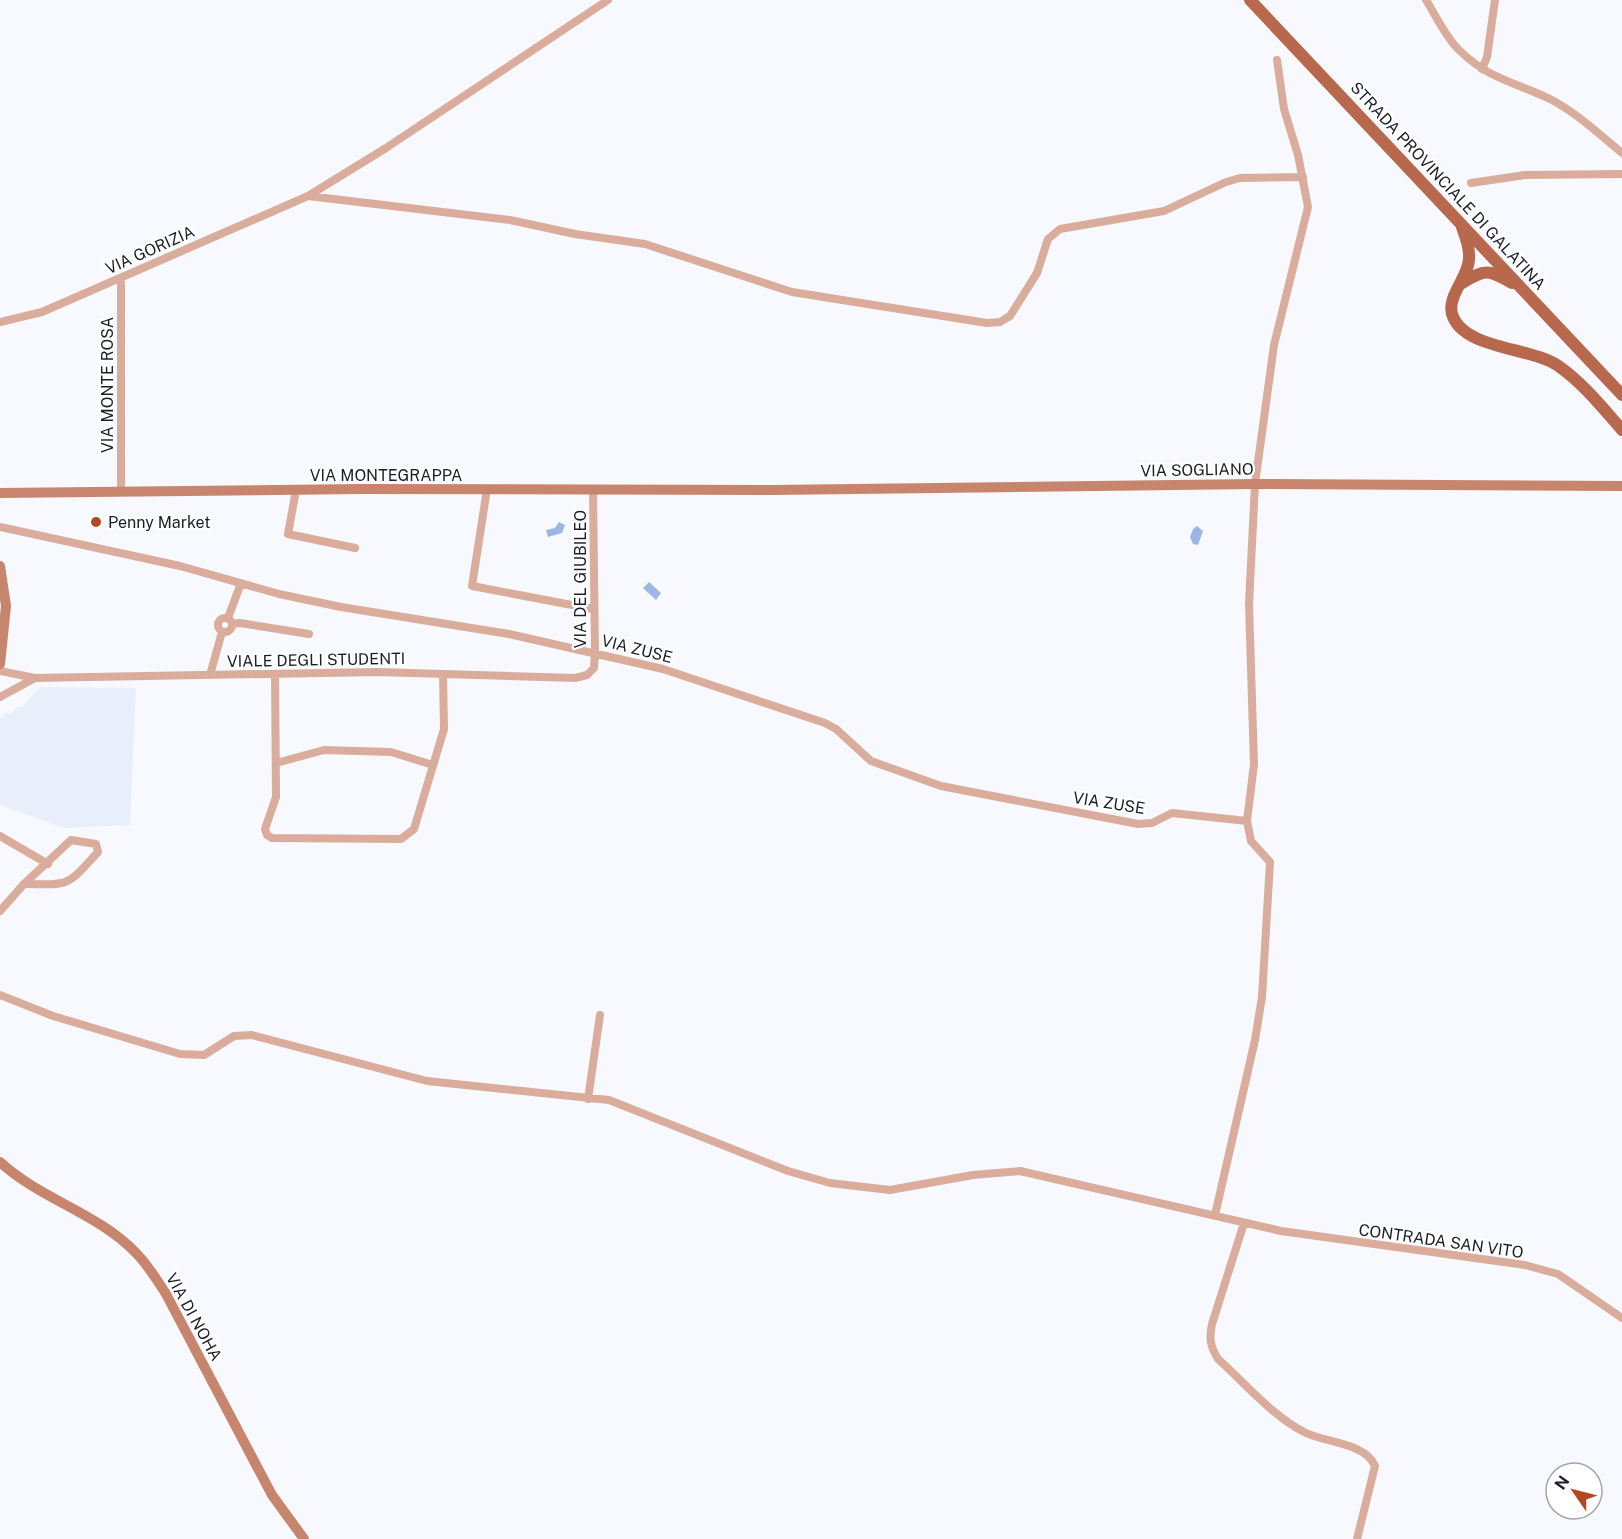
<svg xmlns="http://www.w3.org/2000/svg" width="1622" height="1539" viewBox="0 0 1622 1539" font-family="'Public Sans',sans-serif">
  <rect width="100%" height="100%" fill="#f7f9fe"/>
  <!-- built -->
  <path fill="#e8effa" d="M40,687L136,688L130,825L64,828L0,805V718L5,713L12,714L16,708L23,706Z"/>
  <!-- water -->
  <path fill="#9db7e4" d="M559,522L565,525L562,533L548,537L546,530L555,528Z
    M1197,526L1203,531L1198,545L1193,544L1190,537L1193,529Z
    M649,582L661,593L656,600L643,588Z"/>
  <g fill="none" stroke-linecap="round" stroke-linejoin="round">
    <!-- street -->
    <path stroke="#daac9c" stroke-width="8" d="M1426,0C1436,16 1446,38 1459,50C1491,81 1516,82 1552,100C1578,114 1600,135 1622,153
      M1482,69L1487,57L1495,0
      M1471,183L1525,175L1622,174
      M308,196L510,220L575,234L645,244L792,292L987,323L1000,322L1010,316L1037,273L1048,239L1060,229L1164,211L1226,182L1240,178L1303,177
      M0,322L42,312L308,196L386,148L608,0
      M487,489L472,586L593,609
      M296,490L288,534L355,548
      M121,492V278
      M0,527L180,566L279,594L341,607L509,634L663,669L825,723L836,729L871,761L941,786L1138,824L1152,823L1172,813L1247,821
      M218 625a7 7 0 1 1 14 0a7 7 0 1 1-14 0Z
      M228,618L241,583
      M232,624L240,623L309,634
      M0,671L35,678L377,672L575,678L587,675L594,668L595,653L593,489
      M275,674L276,797L265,829L267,835L272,838L401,839L414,829L444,729L443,674
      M210,675L222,632
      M0,697L35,678
      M276,763L324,750L391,752L433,765
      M0,836L48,864
      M0,911L24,884L71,840L96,844L98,852C67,886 71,885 24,884
      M0,995L53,1016L180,1054L204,1055L234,1036L252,1035L427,1081L609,1100L788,1171L830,1183L890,1190L973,1175L1020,1171L1281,1231L1525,1265L1558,1274L1622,1318
      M588,1099L600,1015
      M1215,1215L1255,1040L1262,997L1270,862L1251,841L1247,821L1254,764L1249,604L1255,484L1274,345L1308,207L1298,155L1284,109L1277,60
      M1244,1223L1212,1324C1209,1338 1210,1346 1218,1359C1245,1383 1273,1417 1306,1433C1327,1443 1366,1443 1375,1466L1357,1539"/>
    <!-- secondary -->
    <path stroke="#c7856e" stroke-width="10" d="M0,493L361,489L773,490L1255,484L1622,486
      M0,566L6,606L0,664
      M0,1162C40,1199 98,1213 136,1253C148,1265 157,1280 166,1294L272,1495L304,1539"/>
    <!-- primary -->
    <path stroke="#b8684c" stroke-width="12" d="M1250,0L1622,395
      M1462,227C1465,236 1470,247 1469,258C1469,277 1447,295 1452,314C1462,349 1530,347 1557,365C1582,382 1602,407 1622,430
      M1462,283C1485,269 1488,269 1512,283"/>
  </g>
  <!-- markers -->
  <circle fill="#b14a23" stroke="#fff" stroke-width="2" cx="96" cy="522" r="6"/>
  <g text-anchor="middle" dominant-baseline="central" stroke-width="4.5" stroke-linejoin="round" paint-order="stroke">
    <!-- street labels -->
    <g font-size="16" fill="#1b1f27" stroke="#fff">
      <text transform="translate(1448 186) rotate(47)">STRADA PROVINCIALE DI GALATINA</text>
      <text transform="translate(150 250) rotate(-24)">VIA GORIZIA</text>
      <text transform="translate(107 385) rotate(-90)">VIA MONTE ROSA</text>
      <text transform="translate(1197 470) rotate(-1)">VIA SOGLIANO</text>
      <text x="386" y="475">VIA MONTEGRAPPA</text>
      <text transform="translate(580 579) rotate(-90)">VIA DEL GIUBILEO</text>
      <text transform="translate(637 649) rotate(14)">VIA ZUSE</text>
      <text transform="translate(316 660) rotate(-1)">VIALE DEGLI STUDENTI</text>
      <text transform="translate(1109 803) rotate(9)">VIA ZUSE</text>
      <text transform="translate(1441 1241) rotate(8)">CONTRADA SAN VITO</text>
      <text transform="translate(194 1317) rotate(61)">VIA DI NOHA</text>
    </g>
    <!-- poi labels -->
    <g font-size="16" fill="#1b1f27" stroke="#fff" text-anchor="start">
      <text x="108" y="522">Penny Market</text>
    </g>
  </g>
  <!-- north arrow -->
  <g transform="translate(1574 1491) rotate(305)"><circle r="28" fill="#ffffff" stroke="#a4a5a9" stroke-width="1.5"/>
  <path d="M0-4.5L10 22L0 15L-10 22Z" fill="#b14a23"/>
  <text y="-9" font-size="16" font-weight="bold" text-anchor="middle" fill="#1b1f27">N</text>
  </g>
</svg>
